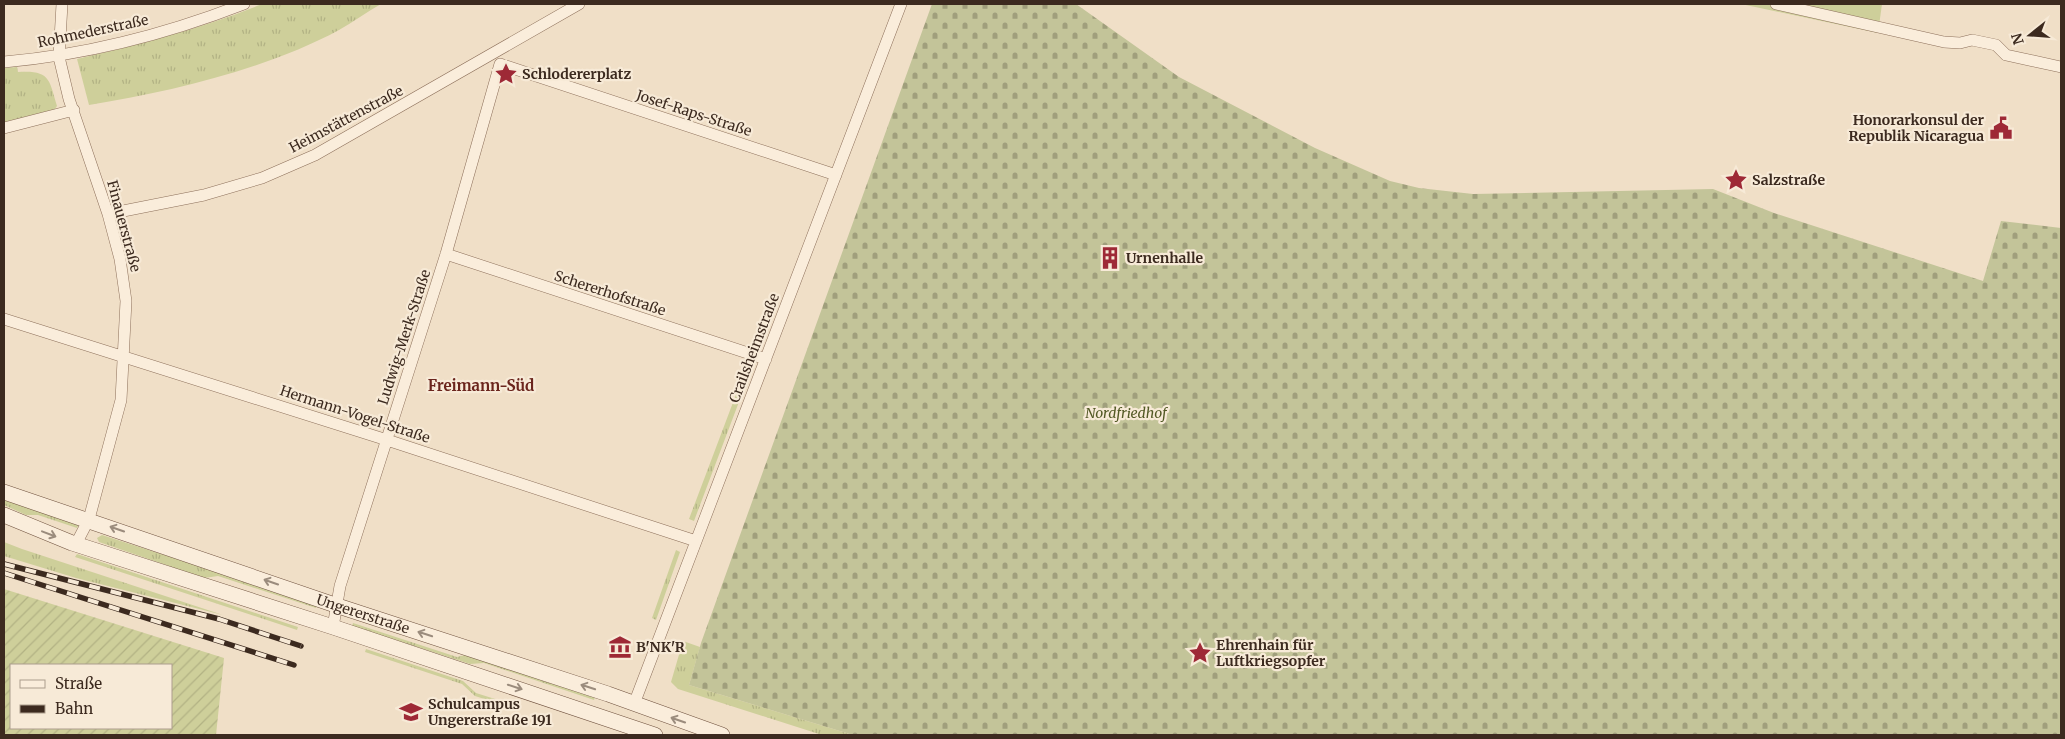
<svg xmlns="http://www.w3.org/2000/svg" width="2065" height="739" viewBox="0 0 2065 739" font-family="Merriweather,serif">
  <defs>
    <pattern id="grass-tufts" width="24" height="20" patternUnits="userSpaceOnUse" patternTransform="scale(1.25)"><rect width="24" height="20" fill="#cecf9a"/><path d="M3 7l-1-3M5 7V3M7 7l1-3M15 17l-1-3M17 17v-4M19 17l1-3" fill="none" stroke="#b2b284"/></pattern>
    <pattern id="cemetery-stones" width="16" height="16" patternUnits="userSpaceOnUse" patternTransform="scale(1.25)"><rect width="16" height="16" fill="#c3c499"/><path d="M2 7V4a2 2 0 0 1 4 0v3zM10 15v-3a2 2 0 0 1 4 0v3z" fill="#a09f7c"/></pattern>
    <pattern id="garden-furrows" width="10" height="10" patternUnits="userSpaceOnUse" patternTransform="scale(1.25)"><rect width="10" height="10" fill="#cecf9a"/><path d="M-1 1l2-2M0 10L10 0M9 11l2-2" fill="none" stroke="#b2b284"/></pattern>
  </defs>
  <rect width="100%" height="100%" fill="#f0dfc7"/>
  <!-- grass -->
  <path fill="url(#grass-tufts)" d="M262,4H381C367,12 353,22 339,30C267,69 170,92 89,105L77,59C140,44 203,28 262,4Z
    M17,67L18,72C50,70 49,79 57,106L54,110L4,123V68Z
    M746,368L751,370L694,521L689,519Z
    M4,499L79,524L77,528L38,515H26L4,505Z
    M102,535L317,604L316,608L218,576L204,578L99,542L97,538Z
    M4,542L22,549L223,615L76,578L4,556Z
    M676,550L680,552L656,620L652,618Z
    M77,554L298,627L297,630L75,557Z
    M353,623L457,657L469,654L596,695L594,700L484,663L470,664L352,626Z
    M683,641L700,647L689,685L853,735H822L678,689L671,682Z
    M366,649L463,681L476,693L520,707L519,710L475,696L462,684L365,652Z"/>
  <!-- cemetery -->
  <path fill="url(#cemetery-stones)" d="M932,4H1076L1179,77L1315,148L1390,181L1419,188L1473,194L1713,189L1774,213L1983,281L2001,221L2061,228V735H853L689,685L701,643Z"/>
  <!-- garden -->
  <path fill="url(#garden-furrows)" fill-rule="evenodd" d="M4,589L224,658L216,735H4ZM11,665H171V728H11Z"/>
  <!-- pitch -->
  <path fill="#cecf9a" d="M1741,4H1882L1878,33Z"/>
  <g fill="none" stroke-linecap="round" stroke-linejoin="round">
    <defs>
      <path id="street" d="M62,4L59,57L69,99L108,214L120,259L126,301L121,400L89,519L76,544
        M1776,4L1944,42L1960,43L1972,40L1996,45L2006,55L2061,67
        M4,62C86,55 167,34 244,4
        M4,128L74,110
        M108,214L204,195L262,178L315,155L579,4
        M446,254L766,359
        M4,319L387,440L696,541
        M333,627L340,586L446,254L500,64L836,175
        M634,704L901,4"/>
      <g id="secondary">
        <path id="s1" d="M4,492L335,605L608,694L722,735"/>
        <path d="M4,515L72,543L333,627L655,735"/>
      </g>
    </defs>
    <!-- street casing -->
    <use href="#street" stroke="#8d705b" stroke-width="12"/>
    <!-- secondary casing -->
    <use href="#secondary" stroke="#6f513e" stroke-width="16"/>
    <!-- street -->
    <use href="#street" stroke="#faeddb" stroke-width="11"/>
    <!-- secondary -->
    <use href="#secondary" stroke="#faeddb" stroke-width="15"/>
    <defs>
      <path id="rail" d="M4,564L219,619L301,646
        M4,573L294,665"/>
    </defs>
    <!-- rail casing -->
    <use href="#rail" stroke="#3c2a1f" stroke-width="5.5"/>
    <!-- rail -->
    <use href="#rail" stroke="#f7ead7" stroke-width="4" stroke-dasharray="11" stroke-linecap="butt"/>
  </g>
  <!-- one-way arrows -->
  <defs><path id="oneway-shaft" d="M-6 0H5M1.5-3L5.5 0L1.5 3" fill="none" stroke-width="1.6" stroke-linecap="round" stroke-linejoin="round" transform="scale(1.25)"/></defs>
  <g stroke="#9b8c7d">
    <use href="#oneway-shaft" transform="translate(117 529) rotate(-161)"/>
    <use href="#oneway-shaft" transform="translate(49 534) rotate(21)"/>
    <use href="#oneway-shaft" transform="translate(271 582) rotate(-161)"/>
    <use href="#oneway-shaft" transform="translate(425 634) rotate(-162)"/>
    <use href="#oneway-shaft" transform="translate(515 687) rotate(18)"/>
    <use href="#oneway-shaft" transform="translate(588 687) rotate(-162)"/>
    <use href="#oneway-shaft" transform="translate(678 720) rotate(-161)"/>
  </g>
  <!-- icons -->
  <defs>
    <symbol id="sight-bare" viewBox="-9 -9 18 18"><path d="M0-6L1.8-2.2L6-1.7L2.9 1.2L3.7 5.4L0 3.3L-3.7 5.4L-2.9 1.2L-6-1.7L-1.8-2.2Z" fill="#9e2936" stroke="#f7ead7" stroke-width="2.5" paint-order="stroke"/></symbol>
    <symbol id="civic-bare" viewBox="-9 -9 18 18"><path d="M-.6-6.5H3V-4.5H.6V-3L4-1V1h2V6H-6V1h2V-1L-.6-3ZM-1.2 2.5V6h2.4V2.5Z" fill="#9e2936" stroke="#f7ead7" stroke-width="2.5" paint-order="stroke"/></symbol>
    <symbol id="building-bare" viewBox="-9 -9 18 18"><path d="M-4-6H4V6H1V3H-1V6H-4ZM-2.5-4.3h1.7v1.8h-1.7ZM.8-4.3h1.7v1.8H.8ZM-2.5-1h1.7V.8h-1.7ZM.8-1h1.7V.8H.8Z" fill="#9e2936" stroke="#f7ead7" stroke-width="2.5" paint-order="stroke"/></symbol>
    <symbol id="museum-bare" viewBox="-9 -9 18 18"><path d="M0-6L6-3V-2H-6V-3ZM-5-1h2V3h-2ZM-1-1h2V3h-2ZM3-1h2V3H3ZM-6 4H6V6H-6Z" fill="#9e2936" stroke="#f7ead7" stroke-width="2.5" paint-order="stroke"/></symbol>
    <symbol id="school-bare" viewBox="-9 -9 18 18"><path d="M0-5L7-2L0 1L-7-2ZM-4 1L0 2.5L4 1V4Q0 6-4 4Z" fill="#9e2936" stroke="#f7ead7" stroke-width="2.5" paint-order="stroke"/></symbol>
  </defs>
  <g fill-rule="evenodd">
    <use href="#sight-bare" x="490" y="58" width="32" height="32"/>
    <use href="#civic-bare" x="1985" y="112" width="32" height="32"/>
    <use href="#sight-bare" x="1720" y="164" width="32" height="32"/>
    <use href="#building-bare" x="1094" y="242" width="32" height="32"/>
    <use href="#museum-bare" x="604" y="631" width="32" height="32"/>
    <use href="#sight-bare" x="1184" y="637" width="32" height="32"/>
    <use href="#school-bare" x="395" y="696" width="32" height="32"/>
  </g>
  <g text-anchor="middle" dominant-baseline="central" stroke-width="4.5" stroke-linejoin="round" paint-order="stroke">
    <!-- street labels -->
    <g font-size="14" fill="#3c2a1f" stroke="#f7ead7">
      <text transform="translate(93 31) rotate(-12)">Rohmederstraße</text>
      <text transform="translate(694 113) rotate(18)">Josef-Raps-Straße</text>
      <text transform="translate(346 119) rotate(-28)">Heimstättenstraße</text>
      <text transform="translate(124 226) rotate(75)">Finauerstraße</text>
      <text transform="translate(610 293) rotate(18)">Schererhofstraße</text>
      <text transform="translate(404 337) rotate(-72)">Ludwig-Merk-Straße</text>
      <text transform="translate(754 348) rotate(-69)">Crailsheimstraße</text>
      <text transform="translate(355 414) rotate(18)">Hermann-Vogel-Straße</text>
      <text stroke="none"><textPath href="#s1" startOffset="379">Ungererstraße</textPath></text>
    </g>
    <!-- poi labels -->
    <g font-size="14" font-weight="bold" fill="#3c2a1f" stroke="#f7ead7" text-anchor="start">
      <text x="522" y="74">Schlodererplatz</text>
      <text x="1984" y="120" text-anchor="end">Honorarkonsul der<tspan x="1984" dy="16">Republik Nicaragua</tspan></text>
      <text x="1752" y="180">Salzstraße</text>
      <text x="1126" y="258">Urnenhalle</text>
      <text x="1216" y="645">Ehrenhain für<tspan x="1216" dy="16">Luftkriegsopfer</tspan></text>
      <text x="636" y="647">B'NK'R</text>
      <text x="428" y="704">Schulcampus<tspan x="428" dy="16">Ungererstraße 191</tspan></text>
    </g>
    <!-- park labels -->
    <g font-size="14" font-style="italic" fill="#525925" stroke="#f7ead7">
      <text x="1126" y="413">Nordfriedhof</text>
    </g>
    <!-- neighbourhood labels -->
    <g font-size="15" font-weight="bold" fill="#6b251d" stroke="#f7ead7">
      <text x="481" y="385">Freimann-Süd</text>
    </g>
  </g>
  <!-- border -->
  <rect width="2065" height="739" fill="none" stroke="#3c2a1f" stroke-width="10"/>
  <!-- legend -->
  <rect x="10" y="664" width="162" height="65" fill="#f7ead7" stroke="#ac9d8d"/>
  <rect x="20" y="680" width="25" height="8" fill="#faeddb" stroke="#ac9d8d"/>
  <text x="55" y="689" font-size="15" fill="#3c2a1f">Straße</text>
  <rect x="20" y="705" width="25" height="8" fill="#3c2a1f" stroke="#ac9d8d"/>
  <text x="55" y="714" font-size="15" fill="#3c2a1f">Bahn</text>
  <!-- north arrow -->
  <g transform="translate(2030 35) rotate(253)" stroke="#f7ead7" stroke-width="4" paint-order="stroke">
  <path d="M0-4L9 19L0 12L-9 19Z" fill="#3c2a1f"/>
  <text y="-8" font-size="14" font-weight="bold" text-anchor="middle" fill="#3c2a1f">N</text>
  </g>
</svg>
